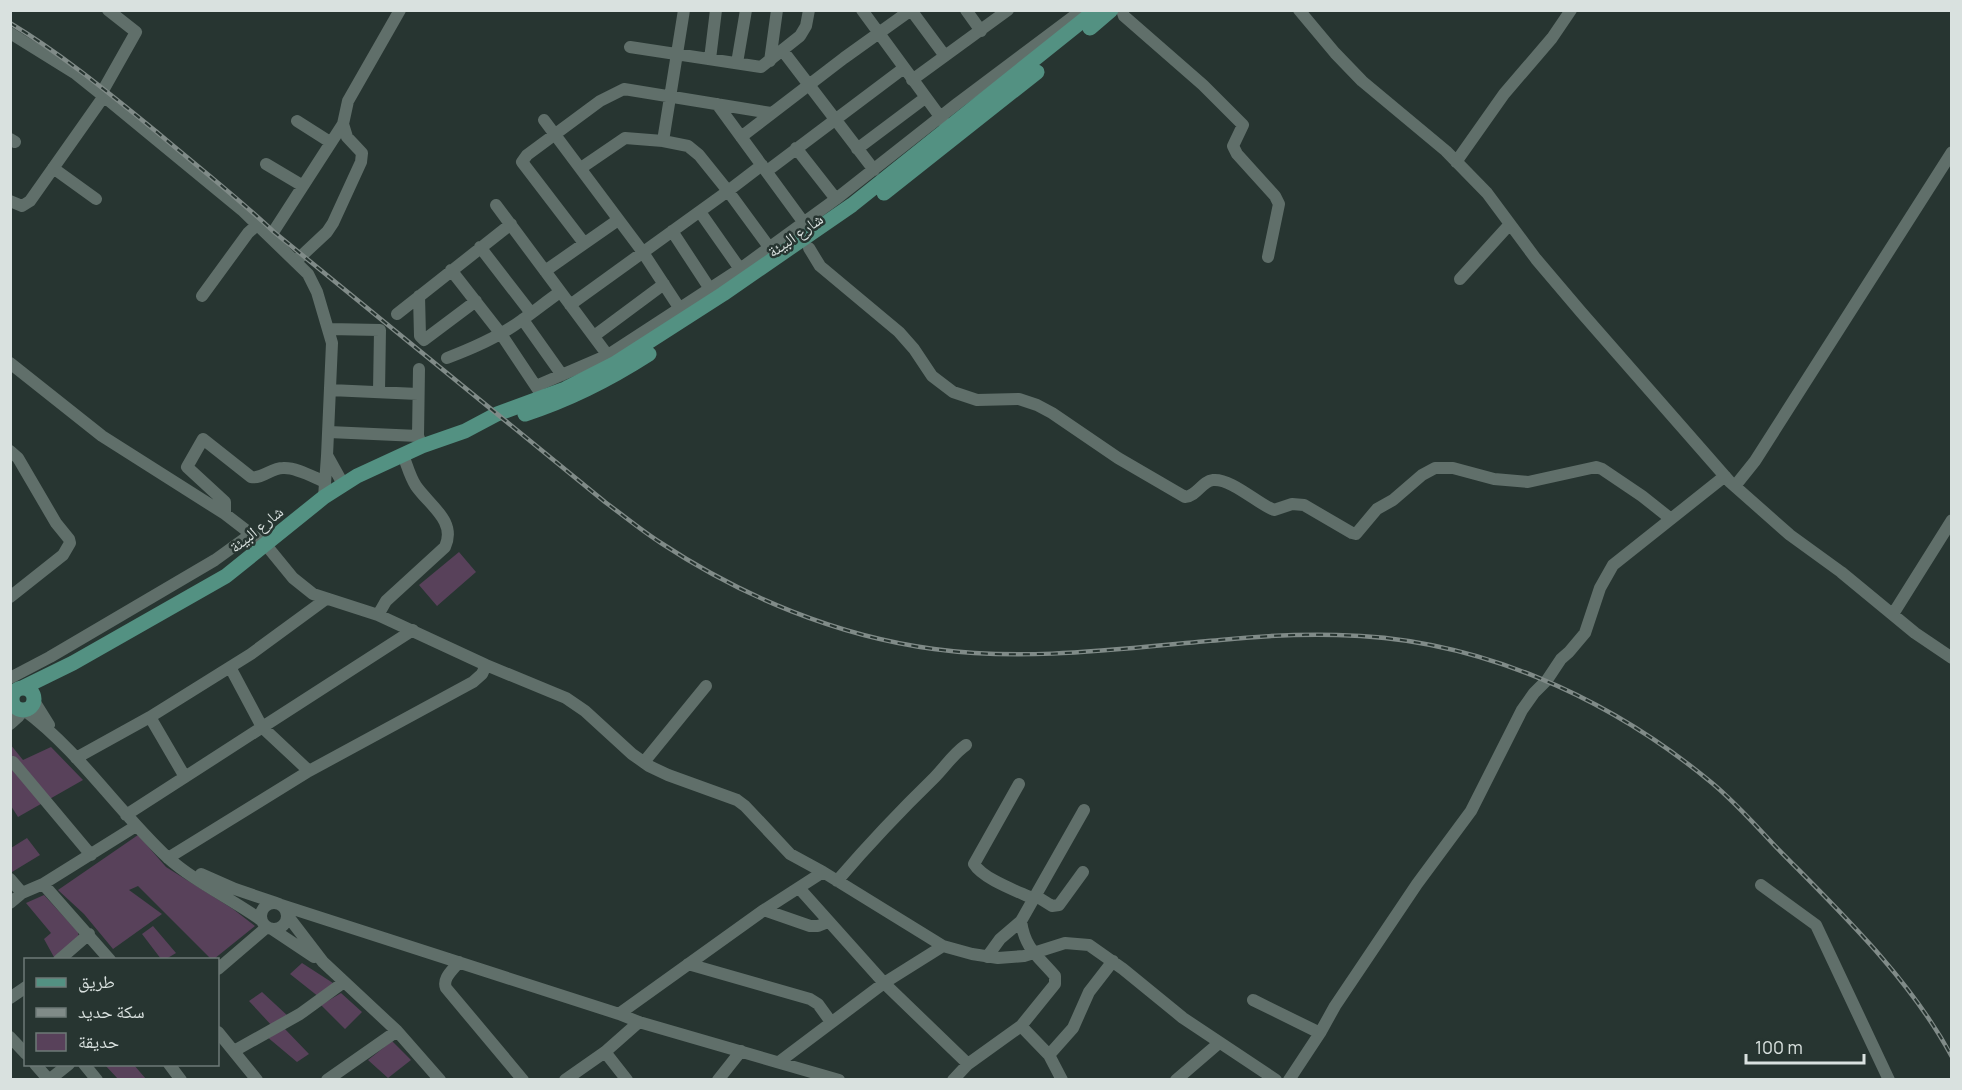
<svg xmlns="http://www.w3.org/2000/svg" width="1962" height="1090" viewBox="0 0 1962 1090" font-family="Manrope,'Noto Naskh Arabic',sans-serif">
  <rect width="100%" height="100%" fill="#273531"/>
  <!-- green -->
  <path fill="#58415a" d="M459,552L476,572L437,606L419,585Z
    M10,744L23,760L51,747L83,780L18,817L11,806Z
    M138,835L166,867L233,909L255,926L214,959H211L138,886L129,890L162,914L113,949L84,914L58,890Z
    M27,838L40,855L12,872L11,848Z
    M44,895L78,932L79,939L55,959L44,939L51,933L26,903Z
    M153,926L176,953L166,959H161L142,934Z
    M302,963L336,985L319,997L290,974Z
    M262,992L289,1017L273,1027L249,1001Z
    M341,993L362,1012L345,1029L321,1005Z
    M284,1028L309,1054L297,1062L266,1036Z
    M392,1041L411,1060L388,1078L368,1060Z
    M105,1065H134L146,1079H118Z"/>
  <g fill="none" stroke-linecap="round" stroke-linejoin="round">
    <!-- minor -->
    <path stroke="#606f6a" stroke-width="12" d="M862,10L944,122
      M911,10L945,56
      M966,10L981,31
      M1122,10L1124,16L1203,85L1243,125L1233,146L1237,154L1275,196L1279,204L1268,257
      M1299,10L1335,53L1362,81L1446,151L1487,193L1536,259L1581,312L1730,482L1790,535L1841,572L1915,633L1952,658
      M10,33L76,74L101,94L242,210L308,274L317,292L332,343L327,456L324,497
      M630,47L761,67L800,36L806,26L809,10
      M783,51L874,170
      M710,59L716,10
      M770,61L777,10
      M737,63L746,10
      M912,80L1008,10
      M101,94L136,32L108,10
      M717,104L804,223
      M544,120L642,251L680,309
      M297,121L330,142
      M741,137L844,58L911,10
      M10,139L15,142
      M663,141L684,10
      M796,148L836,199
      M857,149L925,98
      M1456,162L1504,94L1552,38L1571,10
      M266,164L303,186
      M53,168L96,199
      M581,168L625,138L663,141L688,146L699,155L728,191L769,247
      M767,171L904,68
      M10,201L22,206L30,201L104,96
      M496,205L612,361
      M700,212L740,269
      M672,231L710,289
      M270,237L343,124L348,101L400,10
      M584,243L522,162L527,155L600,101L624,89L771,113
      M480,247L531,313
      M809,248L820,266L899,332L914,349L932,376L953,392L977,400L1019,399L1037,405L1052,413L1118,458L1185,497C1197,496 1202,481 1213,480C1231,478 1258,504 1274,510L1292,504L1304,505L1352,533L1356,534L1377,509L1393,500L1422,475L1435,468H1453L1494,479L1528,482L1596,467L1602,469L1642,496L1671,519
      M296,261L327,232L333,223L361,162L362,153L347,137L343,124
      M451,270L501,334L539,391
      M545,271L618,220
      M1460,279L1510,224
      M202,296L248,233L258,224
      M419,296L420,336L424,340L476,301
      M570,305L728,191L762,165
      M397,314L511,224
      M523,320L562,375
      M329,329L380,330L379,391
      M594,336L664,284
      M447,358C473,348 499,337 522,320C535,311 547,301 560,292
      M10,363L102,436L225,514L251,534L266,545L293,578L313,594L378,615L486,665L566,698L585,711L632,754L649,766L668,775L737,800L745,806L790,854L823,872L943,946L972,954L998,958L1024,956L1065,943L1089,945L1123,969L1183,1018L1276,1080
      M536,386L608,355L740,269L836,199L958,103L1082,10
      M330,390L418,394
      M329,432L418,436L422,446
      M418,436L419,369
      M10,451L18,458L56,523L69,539L70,543L63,555L10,597
      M328,457L343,484
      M1735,486L1755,461L1952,152
      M225,514V502L187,467L203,439L251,477C263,479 271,468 283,468C296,467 313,477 325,482
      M1893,614L1952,520
      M378,615L386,601L445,547C457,521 429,505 416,486C410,477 407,465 403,455
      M230,667L262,727L309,771
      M10,678L50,657L215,560L251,534
      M34,701L49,725
      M24,710C79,751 117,810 167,857C195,882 230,898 261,920
      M150,717L185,777
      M10,724L19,716V709
      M76,758L150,717L251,654L326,599
      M13,762L91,855
      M644,762L706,686
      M1019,784L974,864C983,879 1017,891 1034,899
      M126,815L413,630
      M168,858L309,771L473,682L482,674L486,665
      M201,874L235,889L276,903
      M10,879L22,893
      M837,881C868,845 900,811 934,778C945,767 953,754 966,745
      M43,884L110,960
      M1761,885L1816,925L1889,1080
      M799,888L884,983L968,1064
      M1036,896L1052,906L1059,905L1083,872
      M10,903L22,893L43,884L136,826
      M261 916a13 13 0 1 1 26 0a13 13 0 1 1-26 0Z
      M281,905L619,1014L639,1022L839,1080
      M764,910L810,926H818L828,922
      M287,915L323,962L397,1031L440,1080
      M272,929L314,957
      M987,957L1000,939L1021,921
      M59,960L89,934
      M459,962C453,970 442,978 446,988L523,1080
      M688,964L810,999L818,1004L831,1022
      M218,969L267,927
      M10,998L26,987
      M1253,1000L1320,1033
      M619,1014L764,910L823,872
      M1021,1026L1049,1055L1062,1080
      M218,1032L257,1080
      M10,1037L26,1054
      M234,1051L300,1014L344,982
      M605,1052L627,1080
      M1049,1055L1073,1028L1089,992L1113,961
      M779,1062L884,983L943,946
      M35,1064L49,1080
      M84,1064L97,1080
      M169,1064L181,1080
      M49,1080L69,1064
      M327,1080L397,1031
      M565,1080L605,1052L639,1022
      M718,1080L741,1051
      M953,1080L968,1064L1021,1026L1055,984V976C1038,956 1025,949 1021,921L1084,810
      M1176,1080L1219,1043
      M1289,1080L1320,1033L1335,1006L1417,884L1471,811L1522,710L1534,693L1547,680L1561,659L1569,652L1585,633L1600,588L1613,565L1725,476"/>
    <!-- major -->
    <path stroke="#539182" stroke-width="15" d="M1090,28L1111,10
      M884,193L1037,72
      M525,414C569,400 610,379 649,354
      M22,688L73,663L226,576L324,497L357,476L422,446L465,431L497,414L565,389L614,364L723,294L852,205L1096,10
      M12 699a11 11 0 1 1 22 0a11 11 0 1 1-22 0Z"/>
    <defs>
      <path id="rail" d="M10,23C63,55 110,94 158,133C197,166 237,197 274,232L605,502C624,516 642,531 661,543C743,597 837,636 934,649C1029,662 1126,648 1220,640C1259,636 1298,634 1337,635C1475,637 1607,696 1712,783C1736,803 1757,827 1778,849C1841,913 1909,977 1952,1057"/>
    </defs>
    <!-- rail casing -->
    <use href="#rail" stroke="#808b88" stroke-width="4.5"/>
    <!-- rail -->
    <use href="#rail" stroke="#273531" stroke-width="2" stroke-dasharray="7" stroke-linecap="butt"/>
  </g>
  <g text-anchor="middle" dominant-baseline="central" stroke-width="5" stroke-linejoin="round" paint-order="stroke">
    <!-- street labels -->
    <g font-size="16" fill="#d9e1df" stroke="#273531">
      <text transform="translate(795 235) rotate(-35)">شارع البيئة</text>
      <text transform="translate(256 529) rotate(-39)">شارع البيئة</text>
    </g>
  </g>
  <!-- border -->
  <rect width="1962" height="1090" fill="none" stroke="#d9e1df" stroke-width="24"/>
  <!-- legend -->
  <rect x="24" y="958" width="195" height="108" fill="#273531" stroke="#6e7a77" stroke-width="1.5"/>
  <rect x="36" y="978" width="30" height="9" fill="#539182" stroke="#6e7a77" stroke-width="1.5"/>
  <text x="78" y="988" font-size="18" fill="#d9e1df">طريق</text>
  <rect x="36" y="1008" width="30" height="9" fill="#808b88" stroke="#6e7a77" stroke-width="1.5"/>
  <text x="78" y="1018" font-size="18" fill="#d9e1df">سكة حديد</text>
  <rect x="36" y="1033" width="30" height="18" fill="#58415a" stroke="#6e7a77" stroke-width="1.5"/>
  <text x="78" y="1048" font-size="18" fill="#d9e1df">حديقة</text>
  <!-- scale -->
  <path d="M1746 1054v9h118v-9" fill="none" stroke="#d9e1df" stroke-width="3"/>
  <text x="1755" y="1054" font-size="18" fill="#d9e1df" stroke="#273531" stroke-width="4.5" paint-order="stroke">100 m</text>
</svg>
